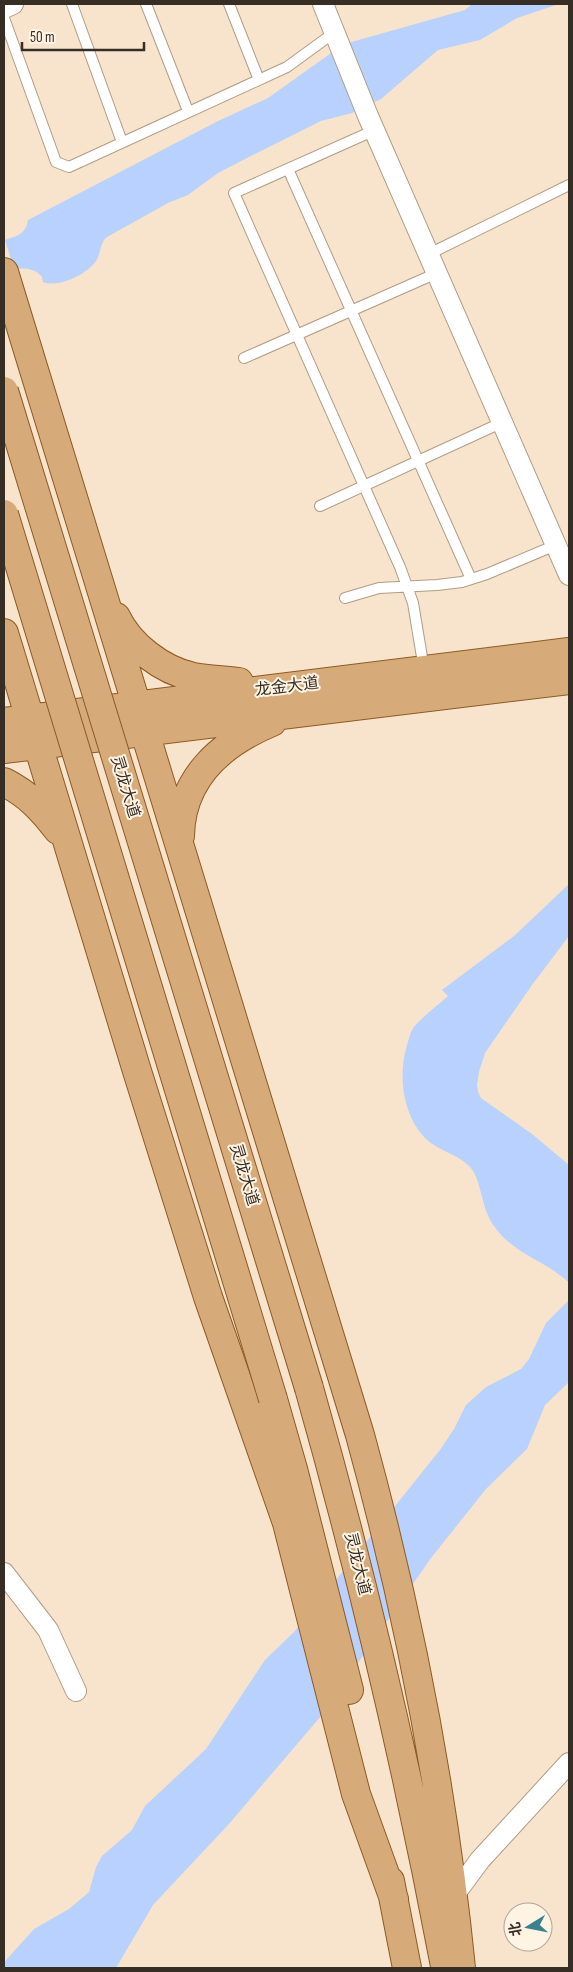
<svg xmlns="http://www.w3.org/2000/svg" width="573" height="1972" viewBox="0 0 573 1972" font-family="'Sofia Sans Condensed','Noto Sans SC',sans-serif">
  <rect width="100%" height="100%" fill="#f8e4cc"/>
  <!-- water -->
  <path fill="#b8d1fe" d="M472,4H559L517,18L480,40L438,50L381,99L352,113L321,121L249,157L218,173L188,195L168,203L107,237C100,242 101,253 96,261C86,275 59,288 43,282L42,277C35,268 24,268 14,269L5,240C17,236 26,234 28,220L218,121L268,98L334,51L348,43L465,10Z
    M569,884V936L532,985L485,1053L479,1072L477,1085L478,1092L481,1098L532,1134L569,1165V1283C546,1260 515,1256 494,1226C481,1209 482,1180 470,1167C458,1154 438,1151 425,1138C402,1114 398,1075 407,1045C409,1040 410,1032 414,1027C423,1016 437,1006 448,996L442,990L514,936Z
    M569,1300V1382L545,1405L527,1449L486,1489L431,1558L321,1716L228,1825L153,1905L116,1968H4V1963L8,1958L34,1929L69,1909L89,1892L96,1867L102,1856L132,1830L145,1806L206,1749L265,1660L294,1632L440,1450L454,1429L466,1405L486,1387L521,1369L529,1359L546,1323Z"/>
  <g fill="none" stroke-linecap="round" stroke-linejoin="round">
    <defs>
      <path id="service" d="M72,4L122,142
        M146,4L188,111
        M229,4L259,80
        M4,18L56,162L69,167L287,67L335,32
        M375,130L234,193L400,567L413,603L424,669
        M288,169L471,579
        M429,254L569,185
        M244,358L437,273
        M320,506L503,422
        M345,598L379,588L437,585L462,582L487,574L556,545"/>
      <path id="minor" d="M323,4L368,116L569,575
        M4,8L13,4
        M4,1573L48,1630L76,1691
        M449,1902L480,1860L569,1763"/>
      <path id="primary" d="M4,272L360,1435C408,1610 443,1787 461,1968
        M116,617C130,646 162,670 193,677C208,680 224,680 239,682
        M4,633L137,1071L208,1297L287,1523L356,1794L394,1899
        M4,722L569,652
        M4,749L569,680
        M4,782C28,794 42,809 58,830
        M180,836C181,778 221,743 272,722
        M309,1388C363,1578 408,1771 445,1966
        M273,1399L293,1469L349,1690
        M390,1881L407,1968"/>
    </defs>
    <!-- service casing -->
    <use href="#service" stroke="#af9d87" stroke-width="12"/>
    <!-- minor casing -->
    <use href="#minor" stroke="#af9d87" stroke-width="22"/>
    <!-- primary casing -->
    <use href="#primary" stroke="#8e5a23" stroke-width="30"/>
    <!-- service -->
    <use href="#service" stroke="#fff" stroke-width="10"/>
    <!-- minor -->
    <use href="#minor" stroke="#fff" stroke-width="20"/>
    <!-- primary -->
    <use href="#primary" stroke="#d7aa7a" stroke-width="28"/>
    <defs>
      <path id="primary-bridge" d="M4,391L309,1388
        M4,514L273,1399"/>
    </defs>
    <!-- primary-bridge casing -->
    <use href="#primary-bridge" stroke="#8e5a23" stroke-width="30" stroke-linecap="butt"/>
    <!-- primary-bridge -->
    <use href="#primary-bridge" stroke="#d7aa7a" stroke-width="28"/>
  </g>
  <g text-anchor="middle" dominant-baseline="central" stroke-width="4" stroke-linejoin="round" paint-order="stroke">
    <!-- street labels -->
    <g font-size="16" fill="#362e25" stroke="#fff3e4">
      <text transform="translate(287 687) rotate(-7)">龙金大道</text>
      <text transform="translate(125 787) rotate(73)">灵龙大道</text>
      <text transform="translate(244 1175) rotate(73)">灵龙大道</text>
      <text transform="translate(357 1564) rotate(76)">灵龙大道</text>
    </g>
  </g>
  <!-- border -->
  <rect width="573" height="1972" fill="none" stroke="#362e25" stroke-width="10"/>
  <!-- north arrow -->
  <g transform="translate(528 1927) rotate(260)"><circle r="24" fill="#fff3e4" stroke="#afa498"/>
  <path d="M0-4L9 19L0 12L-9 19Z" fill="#3c818d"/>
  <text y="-8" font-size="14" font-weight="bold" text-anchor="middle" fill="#362e25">北</text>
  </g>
  <!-- scale -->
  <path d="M22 42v8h122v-8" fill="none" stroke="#362e25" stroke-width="2.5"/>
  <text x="30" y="42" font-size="15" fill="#362e25" stroke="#fff3e4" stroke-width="4" paint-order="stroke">50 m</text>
</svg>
